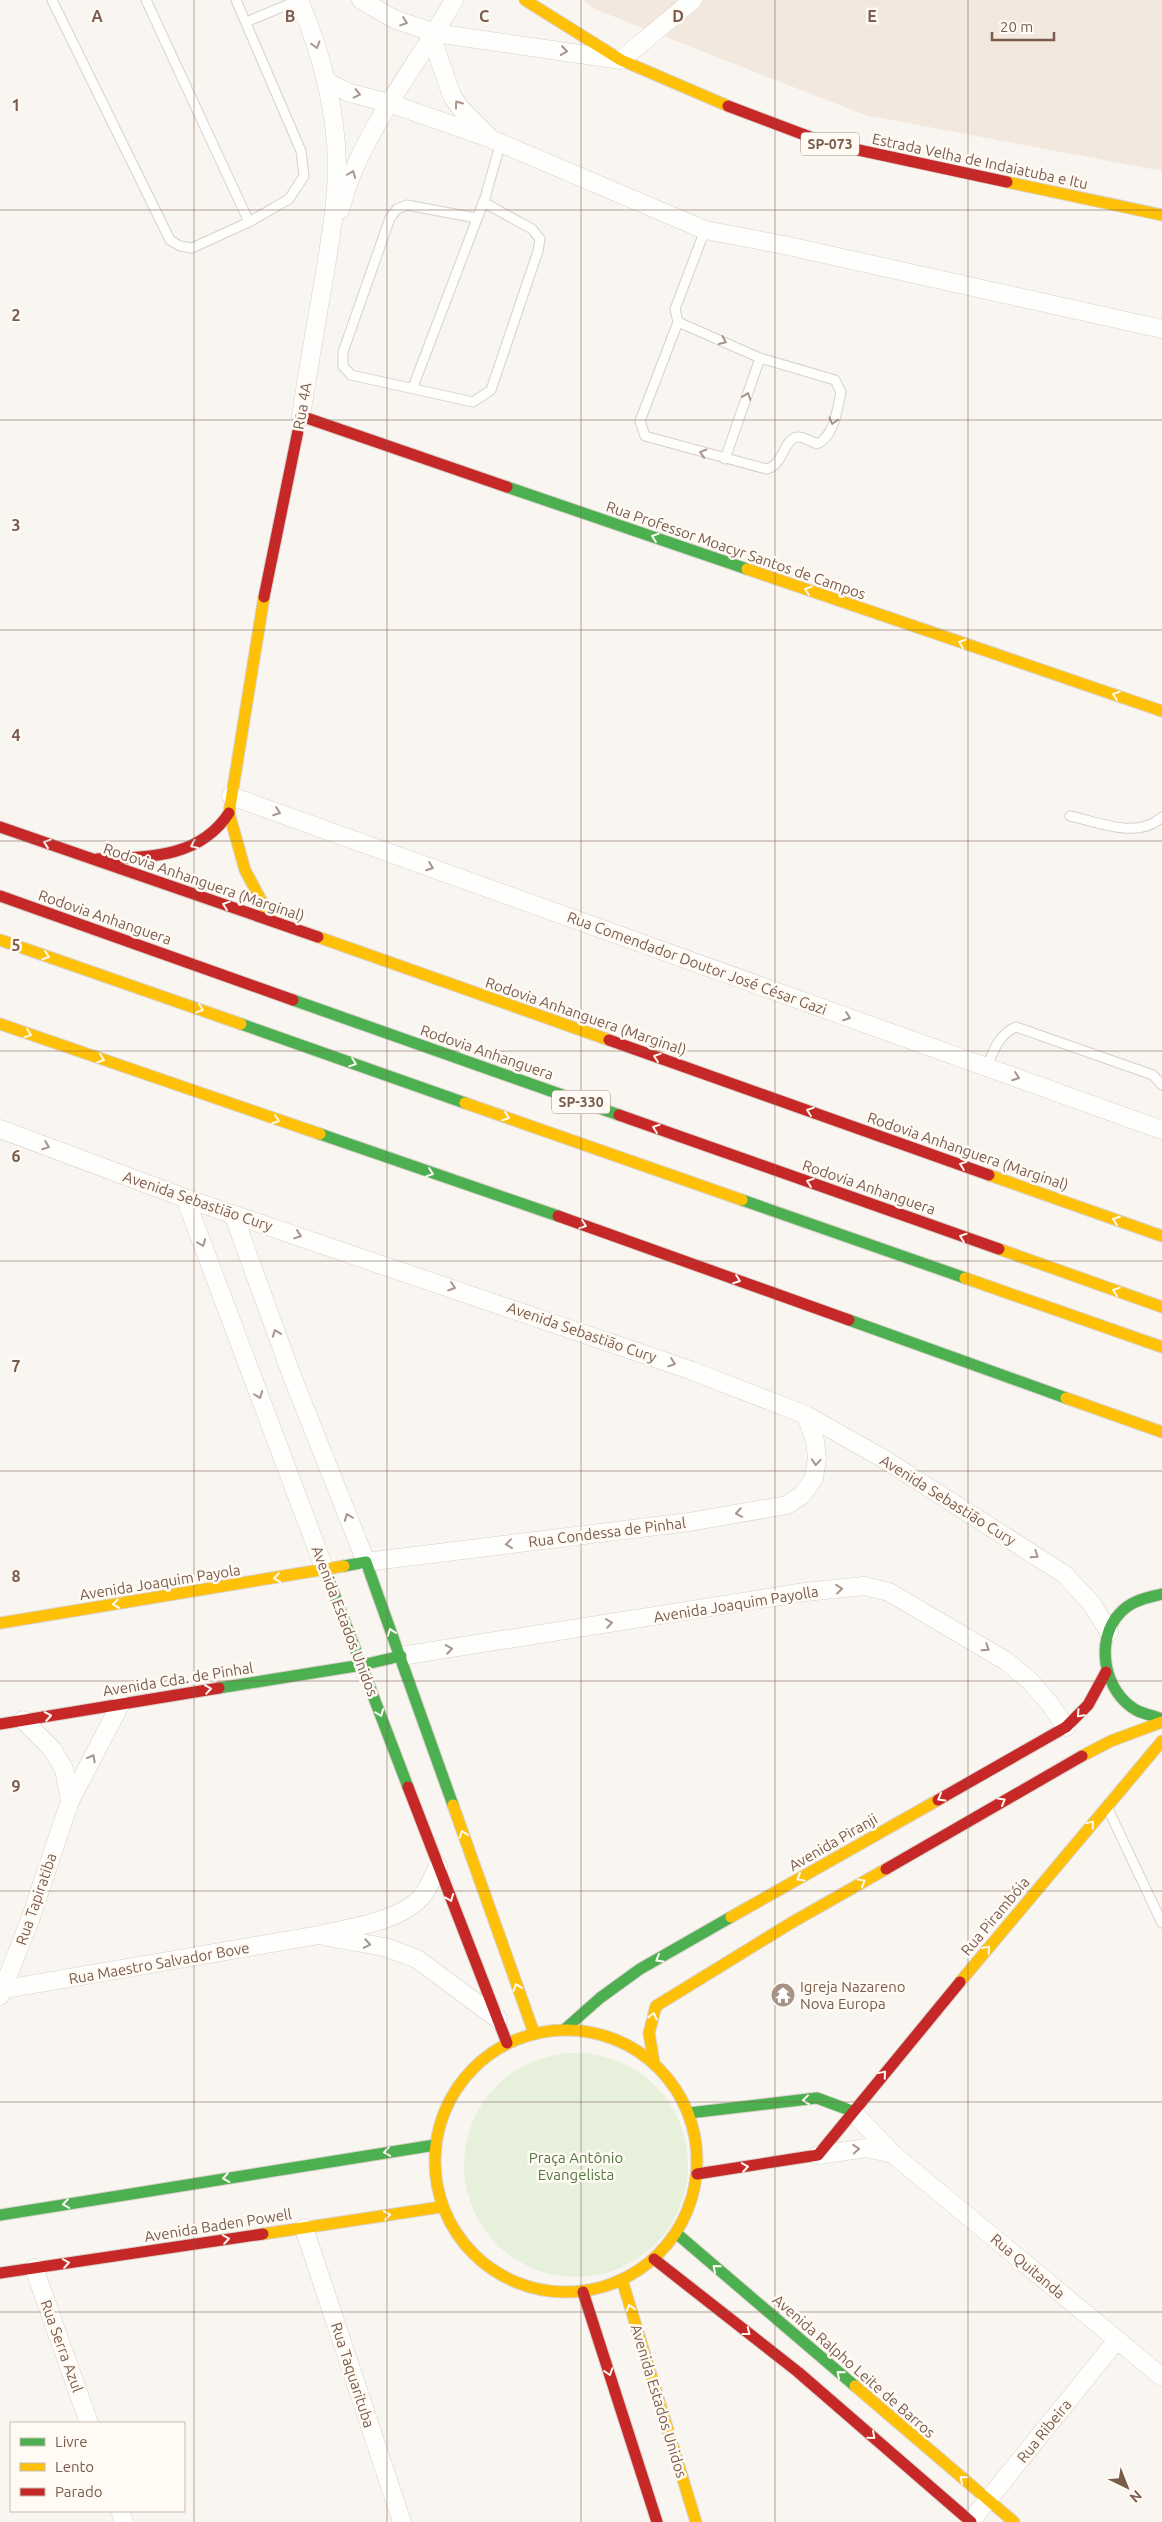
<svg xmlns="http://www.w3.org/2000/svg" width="1162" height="2522" viewBox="0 0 1162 2522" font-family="Ubuntu,sans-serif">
  <rect width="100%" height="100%" fill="#f9f5f0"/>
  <!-- residential -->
  <path fill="#f2e8de" d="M583,0H1162V171L865,115L597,10Z"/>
  <!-- green -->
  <path fill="#e7f0db" d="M464 2165a112 112 0 1 1 224 0a112 112 0 1 1-224 0Z"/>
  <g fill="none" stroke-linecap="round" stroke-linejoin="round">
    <defs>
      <path id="lane" d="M52,0L170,240L180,246L192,248L249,222L289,199L304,176L301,151L236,0
        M146,0L249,222
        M246,22L299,0
        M476,218L407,205L397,209L390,218L343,352V366L351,375L473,402L491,390L538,251L540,239L532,229L483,202
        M678,322L640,421L645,436L766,469C784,466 783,438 798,437C804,437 812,442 817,444C835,436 837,409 841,392L835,380L760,358L678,322L675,309L705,230
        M413,387L485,198L500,145
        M725,459L760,358
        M1070,816C1099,822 1137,840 1162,817
        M987,1067C994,1050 998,1035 1016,1027L1153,1075L1162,1085
        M1108,1809L1162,1923"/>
      <path id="street" d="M299,0C321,52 336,108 337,165C337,202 330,241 324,278C316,324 308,370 301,416
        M361,0L394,19L435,33L621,60L693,0
        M432,38L452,96L461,109L491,139L705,230L784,245L1162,329
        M327,82L350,93L389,103L489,138
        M340,210C344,196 348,182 354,169C380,109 422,57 454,0
        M231,796L1162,1130
        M0,1129L185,1198L690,1370L806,1415L884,1459L1064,1574L1092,1604L1109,1632
        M185,1198L325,1570
        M233,1214L292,1376L366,1562L689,1522L787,1505L802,1495L814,1478L817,1458L815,1441L806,1415
        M401,1656L805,1592L864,1586L889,1592L1006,1661L1030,1681L1049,1703L1066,1727
        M23,1720L52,1749L64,1769L70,1801
        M327,1937L385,1947L417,1959L498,2019
        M0,1990L319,1935C349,1928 402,1921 422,1896C429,1888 433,1876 438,1866
        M0,1996L30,1920L70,1801L121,1703
        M852,2111L894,2155L1162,2377
        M818,2155L867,2148L893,2154
        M304,2228L402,2522
        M34,2268L89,2423
        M120,2511L124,2522
        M970,2522L1117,2340"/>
      <path id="fast" d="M507,487L747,569
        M293,1000L619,1115
        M241,1024L465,1103
        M320,1134L558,1216
        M742,1200L965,1278
        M849,1320L1066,1398
        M344,1566L366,1562L453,1805
        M325,1570L408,1787
        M1162,1594C1147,1598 1132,1600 1120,1613C1094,1640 1104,1692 1136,1710C1144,1714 1154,1716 1162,1719
        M219,1688L362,1665L401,1656
        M565,2029L600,1998L640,1969L731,1917
        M689,2113L817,2098L852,2111
        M0,2215L435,2145
        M676,2233L855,2386"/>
      <path id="slow" d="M525,0L621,60L728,106
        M1007,182L1162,215
        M747,569L1162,711
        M264,597L229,813L245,870L272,921
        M318,937L609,1040
        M0,940L241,1024
        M0,1024L320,1134
        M465,1103L742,1200
        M989,1175L1162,1236
        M999,1249L1162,1307
        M965,1278L1162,1347
        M1066,1398L1162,1432
        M0,1623L344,1566
        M1082,1756L1111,1741L1162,1722
        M453,1805L534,2033
        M731,1917L938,1800
        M960,1982L1162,1741
        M435 2161a131 131 0 1 1 262 0a131 131 0 1 1-262 0Z
        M654,2063L649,2033L656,2006L791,1923L886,1869
        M263,2234L441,2207
        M622,2280L696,2522
        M855,2386L1014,2522"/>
      <path id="jam" d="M728,106L826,143L1007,182
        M264,597L301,416L507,487
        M0,827L318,937
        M97,859C147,857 199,859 229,813
        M0,896L293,1000
        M609,1040L989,1175
        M619,1115L999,1249
        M558,1216L849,1320
        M0,1724L219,1688
        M408,1787L507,2043
        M938,1800L1066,1727L1088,1705L1106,1672
        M886,1869L1082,1756
        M697,2174L818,2155L960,1982
        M654,2259L798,2372L971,2522
        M0,2273L263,2234
        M583,2292L657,2522"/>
    </defs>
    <!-- lane casing -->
    <use href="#lane" stroke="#d7d1cb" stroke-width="11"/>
    <!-- street casing -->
    <use href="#street" stroke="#d7d1cb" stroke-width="19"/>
    <!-- fast casing -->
    <use href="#fast" stroke="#d9d2cb" stroke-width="13"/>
    <!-- slow casing -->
    <use href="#slow" stroke="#d9d2cb" stroke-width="13"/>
    <!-- jam casing -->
    <use href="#jam" stroke="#d9d2cb" stroke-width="13"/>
    <!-- lane -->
    <use href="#lane" stroke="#fefefd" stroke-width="9"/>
    <!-- street -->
    <use href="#street" stroke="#fefefd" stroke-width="18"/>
    <!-- fast -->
    <use href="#fast" stroke="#4caf50" stroke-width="11"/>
    <!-- slow -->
    <use href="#slow" stroke="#ffc107" stroke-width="11"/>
    <!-- jam -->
    <use href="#jam" stroke="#c62828" stroke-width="11"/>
  </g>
  <!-- one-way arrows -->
  <defs><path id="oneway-chevron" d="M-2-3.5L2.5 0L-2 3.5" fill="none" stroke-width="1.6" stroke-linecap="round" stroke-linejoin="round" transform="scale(1.25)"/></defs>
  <g stroke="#a8958b">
    <use href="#oneway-chevron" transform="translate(404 22) rotate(19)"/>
    <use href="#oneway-chevron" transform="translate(316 45) rotate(74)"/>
    <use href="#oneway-chevron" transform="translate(564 51) rotate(8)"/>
    <use href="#oneway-chevron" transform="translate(357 94) rotate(13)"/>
    <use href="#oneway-chevron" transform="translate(458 104) rotate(-126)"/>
    <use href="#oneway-chevron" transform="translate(352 174) rotate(-69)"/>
    <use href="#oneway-chevron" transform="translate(723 341) rotate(24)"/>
    <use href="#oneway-chevron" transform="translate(747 396) rotate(-71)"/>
    <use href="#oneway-chevron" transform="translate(833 421) rotate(106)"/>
    <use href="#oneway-chevron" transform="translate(703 453) rotate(-164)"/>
    <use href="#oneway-chevron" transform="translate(277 812) rotate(20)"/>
    <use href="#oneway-chevron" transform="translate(430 867) rotate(20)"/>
    <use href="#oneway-chevron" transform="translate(847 1017) rotate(20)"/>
    <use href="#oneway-chevron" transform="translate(1016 1077) rotate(20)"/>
    <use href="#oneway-chevron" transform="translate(46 1146) rotate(21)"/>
    <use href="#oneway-chevron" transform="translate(298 1235) rotate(18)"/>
    <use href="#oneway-chevron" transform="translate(202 1243) rotate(69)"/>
    <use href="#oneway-chevron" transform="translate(452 1287) rotate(19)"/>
    <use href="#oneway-chevron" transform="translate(276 1333) rotate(-110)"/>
    <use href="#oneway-chevron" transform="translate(672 1363) rotate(19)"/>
    <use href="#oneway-chevron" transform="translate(259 1395) rotate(69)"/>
    <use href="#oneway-chevron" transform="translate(816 1462) rotate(94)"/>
    <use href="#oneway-chevron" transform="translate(739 1513) rotate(170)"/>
    <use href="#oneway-chevron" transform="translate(348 1517) rotate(-111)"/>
    <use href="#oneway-chevron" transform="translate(509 1544) rotate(173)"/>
    <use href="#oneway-chevron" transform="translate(1035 1555) rotate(33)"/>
    <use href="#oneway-chevron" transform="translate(839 1589) rotate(-6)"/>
    <use href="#oneway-chevron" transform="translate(609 1623) rotate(-9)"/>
    <use href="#oneway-chevron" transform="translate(986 1648) rotate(33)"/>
    <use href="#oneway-chevron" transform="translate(449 1649) rotate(-9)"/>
    <use href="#oneway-chevron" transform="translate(92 1758) rotate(-62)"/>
    <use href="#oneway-chevron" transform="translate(367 1944) rotate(10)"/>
    <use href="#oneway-chevron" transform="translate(856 2149) rotate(-4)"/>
  </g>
  <g stroke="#fffaf3">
    <use href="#oneway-chevron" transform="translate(655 537) rotate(-161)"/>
    <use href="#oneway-chevron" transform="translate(808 590) rotate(-161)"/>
    <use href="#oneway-chevron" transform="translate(962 643) rotate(-161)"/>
    <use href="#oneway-chevron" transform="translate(1116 695) rotate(-161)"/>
    <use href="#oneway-chevron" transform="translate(47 843) rotate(-161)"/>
    <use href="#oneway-chevron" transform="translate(194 845) rotate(156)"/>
    <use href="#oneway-chevron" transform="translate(226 905) rotate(-161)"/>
    <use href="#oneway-chevron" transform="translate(46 956) rotate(19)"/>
    <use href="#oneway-chevron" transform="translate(200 1009) rotate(19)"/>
    <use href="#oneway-chevron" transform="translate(28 1034) rotate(19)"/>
    <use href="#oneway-chevron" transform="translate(657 1057) rotate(-161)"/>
    <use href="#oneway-chevron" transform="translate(101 1059) rotate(19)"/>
    <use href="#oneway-chevron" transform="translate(353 1063) rotate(19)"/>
    <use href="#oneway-chevron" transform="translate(810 1111) rotate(-161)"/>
    <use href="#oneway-chevron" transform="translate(506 1117) rotate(19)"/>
    <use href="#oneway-chevron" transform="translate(276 1120) rotate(19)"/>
    <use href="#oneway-chevron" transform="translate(656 1128) rotate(-161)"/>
    <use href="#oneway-chevron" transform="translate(963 1165) rotate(-161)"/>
    <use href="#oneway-chevron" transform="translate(430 1173) rotate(19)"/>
    <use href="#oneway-chevron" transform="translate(810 1182) rotate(-161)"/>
    <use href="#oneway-chevron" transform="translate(1116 1220) rotate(-160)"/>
    <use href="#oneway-chevron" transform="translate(583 1225) rotate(19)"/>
    <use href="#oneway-chevron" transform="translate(963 1237) rotate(-161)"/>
    <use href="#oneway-chevron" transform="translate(737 1280) rotate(20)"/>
    <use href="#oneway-chevron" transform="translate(1116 1291) rotate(-161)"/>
    <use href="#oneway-chevron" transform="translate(277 1578) rotate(171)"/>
    <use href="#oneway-chevron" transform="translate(116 1604) rotate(171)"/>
    <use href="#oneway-chevron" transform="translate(391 1632) rotate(-110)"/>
    <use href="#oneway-chevron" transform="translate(208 1689) rotate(-9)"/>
    <use href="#oneway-chevron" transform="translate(380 1713) rotate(69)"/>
    <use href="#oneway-chevron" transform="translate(1080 1714) rotate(133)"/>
    <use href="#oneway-chevron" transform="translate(48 1716) rotate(-10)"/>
    <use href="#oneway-chevron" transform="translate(941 1798) rotate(150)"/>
    <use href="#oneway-chevron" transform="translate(1002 1801) rotate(-30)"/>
    <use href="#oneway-chevron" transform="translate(1091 1824) rotate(-50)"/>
    <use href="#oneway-chevron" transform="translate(463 1834) rotate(-109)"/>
    <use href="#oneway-chevron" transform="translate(800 1878) rotate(150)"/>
    <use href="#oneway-chevron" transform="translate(862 1882) rotate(-30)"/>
    <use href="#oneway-chevron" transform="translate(450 1898) rotate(68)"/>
    <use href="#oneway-chevron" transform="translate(987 1949) rotate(-50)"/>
    <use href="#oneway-chevron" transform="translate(659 1959) rotate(150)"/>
    <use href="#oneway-chevron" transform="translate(517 1987) rotate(-109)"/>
    <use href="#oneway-chevron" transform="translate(653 2016) rotate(-76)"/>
    <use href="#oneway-chevron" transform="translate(883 2074) rotate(-50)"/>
    <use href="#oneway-chevron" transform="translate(806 2100) rotate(173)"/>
    <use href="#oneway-chevron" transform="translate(387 2152) rotate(171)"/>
    <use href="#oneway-chevron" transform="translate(745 2167) rotate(-9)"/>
    <use href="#oneway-chevron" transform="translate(226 2178) rotate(171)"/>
    <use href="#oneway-chevron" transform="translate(66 2204) rotate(171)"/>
    <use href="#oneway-chevron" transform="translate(387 2215) rotate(-9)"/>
    <use href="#oneway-chevron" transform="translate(226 2239) rotate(-9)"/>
    <use href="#oneway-chevron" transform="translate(66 2263) rotate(-9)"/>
    <use href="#oneway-chevron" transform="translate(716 2268) rotate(-139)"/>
    <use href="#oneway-chevron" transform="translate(630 2308) rotate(-107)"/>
    <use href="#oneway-chevron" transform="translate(747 2332) rotate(38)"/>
    <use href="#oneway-chevron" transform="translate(609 2372) rotate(72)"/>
    <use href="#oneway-chevron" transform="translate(840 2374) rotate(-139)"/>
    <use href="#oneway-chevron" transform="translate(872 2436) rotate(41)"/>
    <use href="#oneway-chevron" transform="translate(963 2479) rotate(-139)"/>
  </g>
  <!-- grid -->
  <path fill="none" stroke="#7a5c4d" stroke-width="1" stroke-opacity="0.55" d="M194,0V2522M387,0V2522M581,0V2522M775,0V2522M968,0V2522M0,210H1162M0,420H1162M0,630H1162M0,841H1162M0,1051H1162M0,1261H1162M0,1471H1162M0,1681H1162M0,1891H1162M0,2102H1162M0,2312H1162"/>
  <!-- icons -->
  <defs>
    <symbol id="temple-disc" viewBox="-11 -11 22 22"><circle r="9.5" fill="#a69286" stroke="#fffaf3"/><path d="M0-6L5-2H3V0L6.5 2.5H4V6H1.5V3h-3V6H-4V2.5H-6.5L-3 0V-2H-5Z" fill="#fff"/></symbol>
  </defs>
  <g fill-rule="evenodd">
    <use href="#temple-disc" x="769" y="1981" width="28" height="28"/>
  </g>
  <g text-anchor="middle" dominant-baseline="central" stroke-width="5" stroke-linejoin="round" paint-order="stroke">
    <!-- shield labels -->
    <g fill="#fffaf3" stroke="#a28b7f" stroke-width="1">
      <rect x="801" y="132.5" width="58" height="23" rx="4"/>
      <rect x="552" y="1090.5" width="58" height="23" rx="4"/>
    </g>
    <g font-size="14" font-weight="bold" fill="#7a5c4d">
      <text x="830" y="144">SP-073</text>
      <text x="581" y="1102">SP-330</text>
    </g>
    <!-- street labels -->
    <g font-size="15" fill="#7a5c4d" stroke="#fffaf3">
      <text transform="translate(980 161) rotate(12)">Estrada Velha de Indaiatuba e Itu</text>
      <text transform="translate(302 406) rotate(-80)">Rua 4A</text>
      <text transform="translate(736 550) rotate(19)">Rua Professor Moacyr Santos de Campos</text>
      <text transform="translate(204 882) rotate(19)">Rodovia Anhanguera (Marginal)</text>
      <text transform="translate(105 917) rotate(19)">Rodovia Anhanguera</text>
      <text transform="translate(697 963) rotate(20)">Rua Comendador Doutor José César Gazi</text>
      <text transform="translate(586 1016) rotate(19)">Rodovia Anhanguera (Marginal)</text>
      <text transform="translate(487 1052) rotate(19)">Rodovia Anhanguera</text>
      <text transform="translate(968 1151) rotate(19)">Rodovia Anhanguera (Marginal)</text>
      <text transform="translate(869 1187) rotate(19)">Rodovia Anhanguera</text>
      <text transform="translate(198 1201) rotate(19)">Avenida Sebastião Cury</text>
      <text transform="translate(582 1332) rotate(19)">Avenida Sebastião Cury</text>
      <text transform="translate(948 1500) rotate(32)">Avenida Sebastião Cury</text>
      <text transform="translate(607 1532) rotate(-7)">Rua Condessa de Pinhal</text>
      <text transform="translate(160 1582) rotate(-9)">Avenida Joaquim Payola</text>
      <text transform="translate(736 1604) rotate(-9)">Avenida Joaquim Payolla</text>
      <text transform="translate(345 1621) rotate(69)">Avenida Estados Unidos</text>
      <text transform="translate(178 1679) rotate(-9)">Avenida Cda. de Pinhal</text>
      <text transform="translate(833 1842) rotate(-30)">Avenida Piranji</text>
      <text transform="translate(36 1899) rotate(-71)">Rua Tapiratiba</text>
      <text transform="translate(995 1916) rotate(-50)">Rua Pirambóia</text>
      <text transform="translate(159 1963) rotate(-10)">Rua Maestro Salvador Bove</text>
      <text transform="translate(218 2225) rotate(-9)">Avenida Baden Powell</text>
      <text transform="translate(1028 2266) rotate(40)">Rua Quitanda</text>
      <text transform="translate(62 2346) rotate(70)">Rua Serra Azul</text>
      <text transform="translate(854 2366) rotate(41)">Avenida Ralpho Leite de Barros</text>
      <text transform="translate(353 2375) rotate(72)">Rua Taquarituba</text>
      <text transform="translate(659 2401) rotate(73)">Avenida Estados Unidos</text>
      <text transform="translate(1044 2431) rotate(-51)">Rua Ribeira</text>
    </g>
    <!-- poi labels -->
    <g font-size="15" fill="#7a5c4d" stroke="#fffaf3" text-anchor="start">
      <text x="800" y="1986">Igreja Nazareno<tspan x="800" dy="17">Nova Europa</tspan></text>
    </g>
    <!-- park labels -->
    <g font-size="15" fill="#537a41" stroke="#fffaf3">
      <text x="576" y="2157">Praça Antônio<tspan x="576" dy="17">Evangelista</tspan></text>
    </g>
  </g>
  <g font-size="16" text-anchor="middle" font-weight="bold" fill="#7a5c4d" stroke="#fffaf3" stroke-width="5" stroke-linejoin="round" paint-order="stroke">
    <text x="97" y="22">A</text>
    <text x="290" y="22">B</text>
    <text x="484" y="22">C</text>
    <text x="678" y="22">D</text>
    <text x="872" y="22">E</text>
    <text x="16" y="111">1</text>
    <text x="16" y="321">2</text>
    <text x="16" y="531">3</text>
    <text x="16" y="741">4</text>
    <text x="16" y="951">5</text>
    <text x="16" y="1162">6</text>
    <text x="16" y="1372">7</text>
    <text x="16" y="1582">8</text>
    <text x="16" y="1792">9</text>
  </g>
  <!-- legend -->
  <rect x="10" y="2422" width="175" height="90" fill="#fffaf3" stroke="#cabbb1"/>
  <rect x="20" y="2438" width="25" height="8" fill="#4caf50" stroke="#cabbb1"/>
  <text x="55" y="2447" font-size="15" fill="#7a5c4d">Livre</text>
  <rect x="20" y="2463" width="25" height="8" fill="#ffc107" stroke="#cabbb1"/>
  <text x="55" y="2472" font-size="15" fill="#7a5c4d">Lento</text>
  <rect x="20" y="2488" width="25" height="8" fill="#c62828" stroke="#cabbb1"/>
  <text x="55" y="2497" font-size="15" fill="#7a5c4d">Parado</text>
  <!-- north arrow -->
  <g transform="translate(1127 2487) rotate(137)" stroke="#fffaf3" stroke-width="4" paint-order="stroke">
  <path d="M0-4L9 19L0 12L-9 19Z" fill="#7a5c4d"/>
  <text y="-8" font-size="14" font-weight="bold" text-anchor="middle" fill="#7a5c4d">N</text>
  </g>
  <!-- scale -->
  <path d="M992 32v8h62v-8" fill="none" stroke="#7a5c4d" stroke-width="2.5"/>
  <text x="1000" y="32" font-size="15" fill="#7a5c4d" stroke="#fffaf3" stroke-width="4" paint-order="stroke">20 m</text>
</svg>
